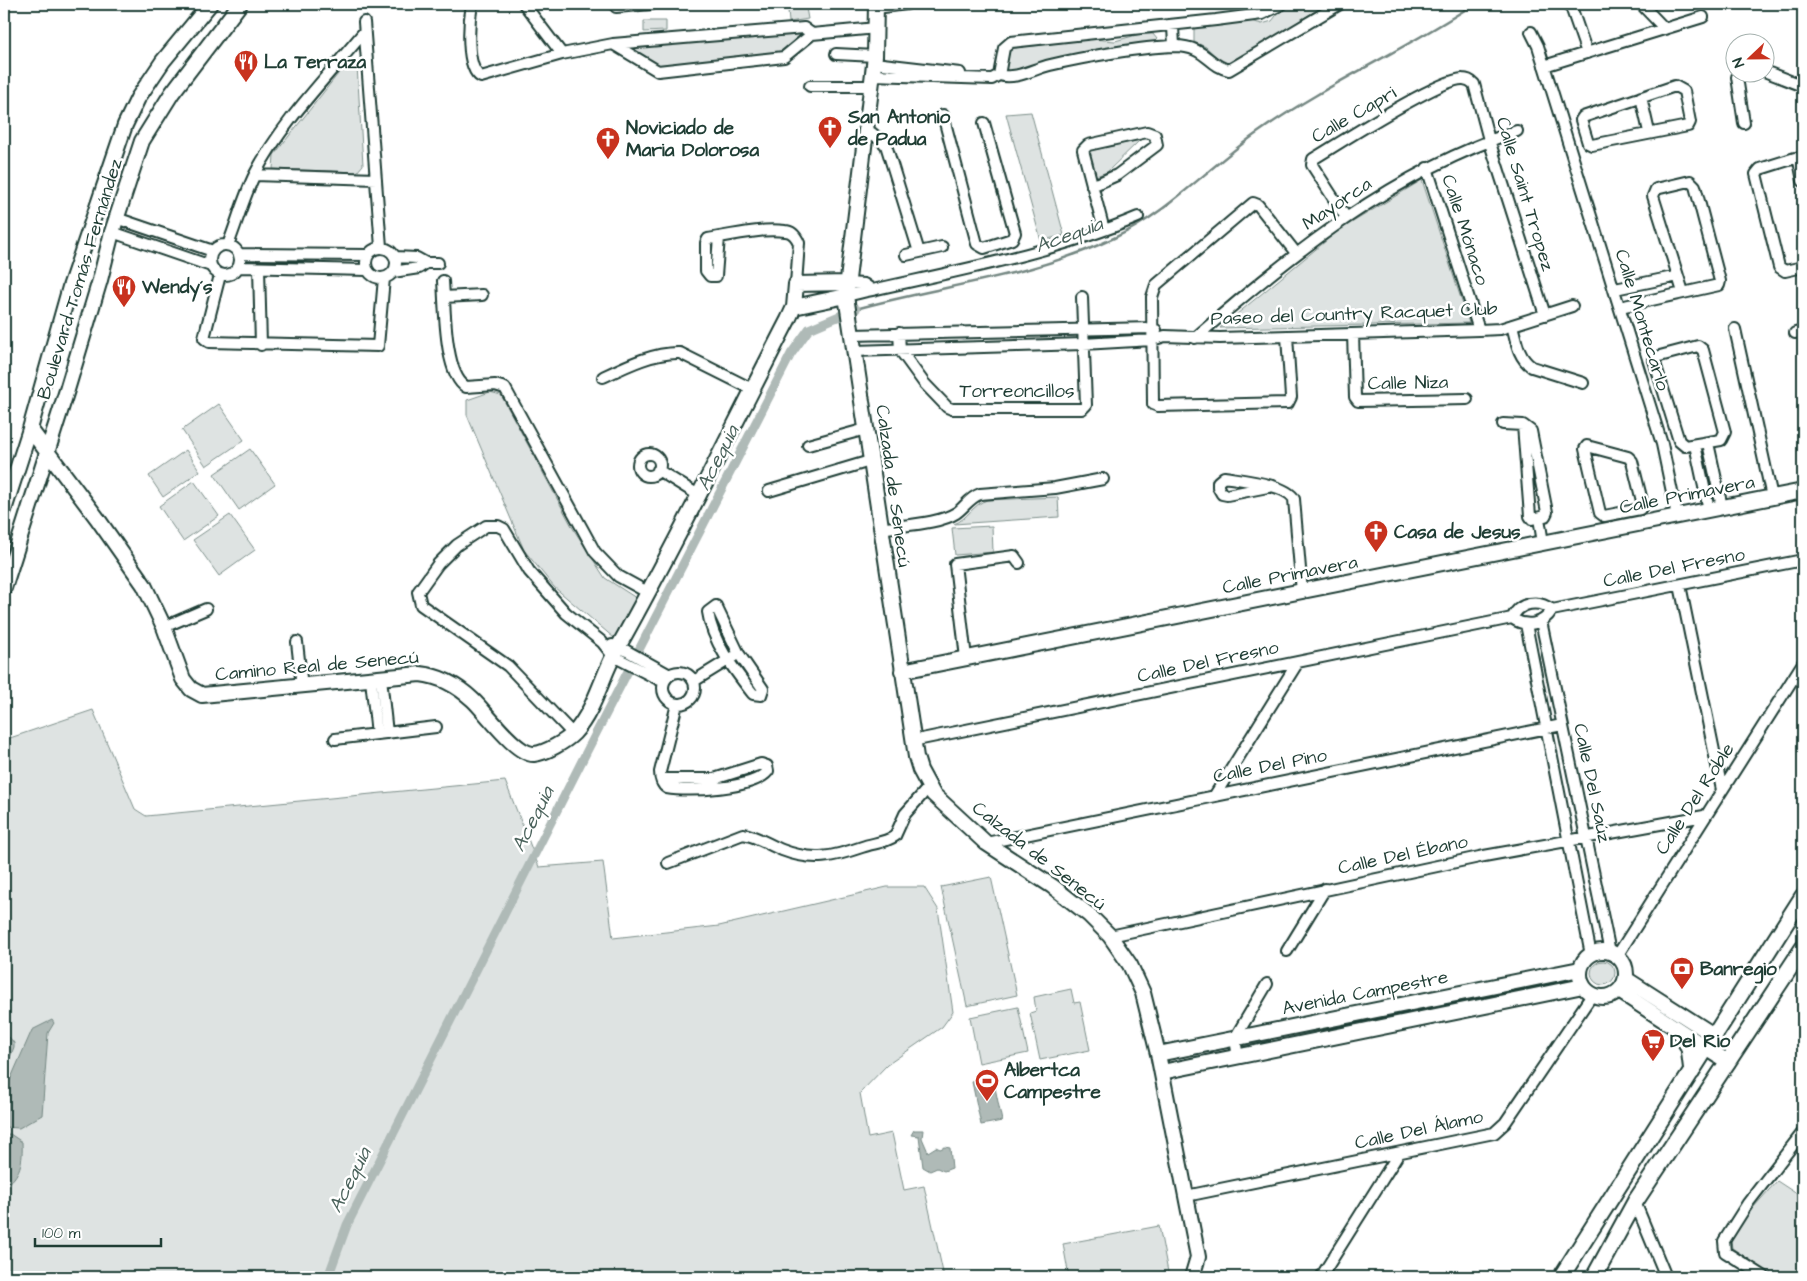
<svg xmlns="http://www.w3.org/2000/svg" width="1807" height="1281" viewBox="0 0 1807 1281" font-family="'Architects Daughter',sans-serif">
  <rect width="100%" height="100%" fill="#fff"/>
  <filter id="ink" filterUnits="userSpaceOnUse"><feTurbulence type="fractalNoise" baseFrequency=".02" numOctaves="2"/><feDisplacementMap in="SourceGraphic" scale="10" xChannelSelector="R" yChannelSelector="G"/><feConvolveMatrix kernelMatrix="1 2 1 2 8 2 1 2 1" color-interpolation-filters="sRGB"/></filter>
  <g filter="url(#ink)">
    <!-- green -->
    <path fill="#dee3e2" stroke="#7e908b" d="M1293,4H1322L1323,6L1234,62L1223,63L1206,47L1194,42V28L1247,20L1262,24L1272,21L1279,12Z
      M806,8L808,19L789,22L788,10Z
      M644,21H666V31L644,32Z
      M804,33L803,37L784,52L658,66L646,60L635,49L640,46Z
      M1140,34H1153L1157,39L1153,45L1007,75L1005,69L1006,49L1093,39L1115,41Z
      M349,60L357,65L363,165L357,172L273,169L274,155Z
      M1031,112L1064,235L1041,241L1006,114Z
      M1140,140L1107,172L1096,176L1088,151Z
      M1422,180L1469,323L1220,328L1338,231Z
      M490,392L501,395L574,530L605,578L636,598L614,638L554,587L524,550L467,415V400Z
      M219,404L244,440L206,466L182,430Z
      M250,449L275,484L239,510L214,474Z
      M186,450L200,471L163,497L149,476Z
      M194,481L219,516L183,541L159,506Z
      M1058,497L1059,517L954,524C968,519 973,504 987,500Z
      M230,515L255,550L219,576L193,540Z
      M992,526L993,552L955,555L952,528Z
      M93,710L135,809L146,816L505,781L539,867L603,862L613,938L719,926L887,887H924L938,909L953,1012L942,1027L887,1065L860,1093L868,1138L892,1133L904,1190L924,1186L944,1277H4V740Z
      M991,877L1017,995L967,1006L941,887Z
      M1591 973a12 12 0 1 1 24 0a12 12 0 1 1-24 0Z
      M1071,989L1074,1003L1080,1002L1090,1050L1040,1060L1030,1013L1036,1011L1034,997Z
      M1018,1007L1028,1053L979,1063L970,1017Z
      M1777,1181L1803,1198V1277H1776L1732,1248L1731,1241L1744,1218Z
      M1159,1226L1169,1277H1069L1063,1244Z"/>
    <!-- water -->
    <path fill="#afbab7" stroke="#758883" d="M52,1020L54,1023L48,1033L42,1115L19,1128L4,1127V1094L32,1030Z
      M9,1037L14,1043V1047L4,1073V1038Z
      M993,1078L1002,1121L981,1125L972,1082Z
      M914,1130H923L922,1138L928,1152L936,1147L940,1149L945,1147L950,1148L952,1168L944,1171L937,1168L930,1171L923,1167L919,1136L911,1135Z
      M10,1134L22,1142C23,1161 21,1176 4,1187V1135Z"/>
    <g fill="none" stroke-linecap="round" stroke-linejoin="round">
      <!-- stream -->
      <path stroke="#758883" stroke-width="2.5" d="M856,309C942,285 1033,277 1114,238C1170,212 1210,165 1260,131C1328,83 1405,50 1474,4"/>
      <!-- canal -->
      <path stroke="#afbab7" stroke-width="9" d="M328,1277L347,1225L589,747L791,354L809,329L856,309"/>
      <defs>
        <path id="street" d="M472,4C469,20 465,68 481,77L562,54L613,44L804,28L812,34
          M524,4L562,54
          M1570,4L1587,53
          M1641,4L1665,29
          M616,7L652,4
          M876,8L907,4
          M364,22L381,247
          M1173,26L1174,46
          M1531,32L1538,46L1662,444L1677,516
          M812,34L877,28
          M613,44L658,71L784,57L812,34
          M836,54L875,56
          M874,63L960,73
          M1544,66L1703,17
          M1764,71L1803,86
          M1742,72L1737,77L1744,123
          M872,75L992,79L999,75L1004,48L1011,42L1216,20L1262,14L1282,4
          M999,75C1016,80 1033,69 1050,65C1084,57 1140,47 1175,46C1206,46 1208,66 1229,70L1340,4
          M810,86H871
          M1675,86L1684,91L1690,122L1688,126L1592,145L1588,143L1581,120L1583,117Z
          M1641,97L1649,132
          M943,115L977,244L984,248L1012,239L1015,233L984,123
          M865,134L872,133L886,145L919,252
          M1427,168L1479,330
          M255,175L376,179
          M1803,181L1799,161L1795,158L1760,169L1756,174L1779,267L1785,271L1803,267
          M1092,186L1117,175L1157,145L1155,135L1147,132L1088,145L1083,150L1104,230
          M1345,216L1312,165L1313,159C1338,144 1440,78 1463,79C1467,79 1471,81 1474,84L1489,140L1545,315
          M116,218L213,251
          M112,232L211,266
          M719,237L716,276H710L706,271V243L708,239C732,235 761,228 785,231C792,231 796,236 799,243L796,284
          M210 260a15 15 0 1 1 30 0a15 15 0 1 1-30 0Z
          M228,245C237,222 244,196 255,174C281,123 328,76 364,32
          M366 263a15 15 0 1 1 30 0a15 15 0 1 1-30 0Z
          M239,254L368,255
          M906,255L942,247
          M395,257L417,258L426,263H438
          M239,267L367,270
          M259,268L261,345
          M393,272L419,268L426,263
          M220,275L204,338L209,342L378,346L384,278
          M443,281C445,306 444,374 466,387L495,385L505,388L595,552L618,576L649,593
          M847,283L864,284L871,289
          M1615,289L1678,276
          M846,296C944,273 1045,256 1138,217
          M444,297L482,295
          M1620,307L1719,285L1720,281L1695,186L1690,181L1656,189L1653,196L1683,292
          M1512,325C1516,340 1518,358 1532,367L1583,383
          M1735,329L1772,497
          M899,333L900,350L924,383L947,407L952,409H1082L1086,405L1082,297
          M1795,333L1803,331
          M1353,334L1355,397L1358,401L1467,399
          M852,335L1152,328L1156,330
          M1287,336L1291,397L1288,403L1158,406L1153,404L1152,297L1156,285L1253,203L1258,205L1296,253
          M1195,338C1292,253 1394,172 1517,131
          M1698,346L1703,350L1725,432L1721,440L1685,446L1679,441L1654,360L1656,357Z
          M854,351L1083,344L1152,340L1165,336L1220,338L1479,330L1500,329L1572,306
          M603,377C626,366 654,352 680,353L752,389
          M1503,424L1523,425L1531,431L1547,512L1545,516L1532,519L1530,516L1523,425
          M1708,443L1722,507
          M808,445L866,429
          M1695,445L1709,510
          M1587,446L1628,457L1632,461L1643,505L1640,509L1604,516L1600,513L1585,449Z
          M638 465a11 11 0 1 1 22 0a11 11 0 1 1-22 0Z
          M658,470L700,496
          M1273,486L1227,495L1222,494L1218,487V482L1224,477C1241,480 1286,484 1294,499L1302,592
          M769,491L870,461
          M1539,518L1543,543
          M880,529C901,525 939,524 956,513C965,507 969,498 980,494L1055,488L1103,479
          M1680,585L1722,790
          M716,606L739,654L763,689L761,695L753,694C735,671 712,642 708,612Z
          M1512,618C1520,602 1538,599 1552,610
          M1541,621L1610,952
          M1526,624L1591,955
          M164,627L206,609
          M297,642L302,687
          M612,645L627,651L670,675
          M966,658L955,564L1014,556L1019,563
          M663 688a16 16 0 1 1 32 0a16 16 0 1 1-32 0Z
          M381,678L387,733
          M371,680L377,734
          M694,681L733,657
          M573,734L508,666L421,605L418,592L438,564L457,545L486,526H498L504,529L529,571L566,613L602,642L613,656L664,682
          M335,739L436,727
          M912,741L1512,618C1526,628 1543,625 1552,610L1803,560
          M661,779H714L761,764L767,766L768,771C754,789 688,792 667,788C662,785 660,778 660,772L677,704
          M1215,795L1298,662
          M986,843L1562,725
          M668,863L743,834C757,836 769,845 782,850C813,862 833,857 862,847C873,843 885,843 895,836L905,814L928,788
          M1110,936L1484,856L1704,816
          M1287,951L1325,889
          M1617,956L1803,663
          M1238,1058L1235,1038L1267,984
          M1186,1196L1494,1133L1505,1123L1592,995
          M1635,1202L1666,1277
          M1321,1277L1399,1153
          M1765,1277L1725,1252L1724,1241L1748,1203L1803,1132"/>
        <path id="secondary" d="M876,4L875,56L846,296L916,757L920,770L933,794L986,843L1052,886L1089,915L1110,936L1130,965L1143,993L1158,1054L1198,1257L1192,1277
          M794,307L846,296
          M30,429L97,518L144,585L164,627L183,679L191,689L202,695L420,674C440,676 458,686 473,700C486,712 516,755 534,754C546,753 566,741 574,733C595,710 602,675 617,649C678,541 731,430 788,320L794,307L796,284L847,283
          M4,510L30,429L70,287L125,125L138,98L163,61L210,4
          M4,588L67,390L100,280L112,232L142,141L172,93L240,4
          M902,671L1803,491
          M1580 974a23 23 0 1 1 46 0a23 23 0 1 1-46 0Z
          M1626,979L1715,1036
          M1619,991L1728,1062
          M1158,1054L1580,969
          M1162,1072L1583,986"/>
        <path id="primary" d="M1681,1033L1689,1048L1692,1072
          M1561,1277L1803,896
          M1594,1277L1635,1202L1803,948"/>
      </defs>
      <!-- street casing -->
      <use href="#street" stroke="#1f3d34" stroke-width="14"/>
      <!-- secondary casing -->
      <use href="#secondary" stroke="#1f3d34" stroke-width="18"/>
      <!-- primary casing -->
      <use href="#primary" stroke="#1f3d34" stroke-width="19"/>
      <!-- street -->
      <use href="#street" stroke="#fff" stroke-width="10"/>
      <!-- secondary -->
      <use href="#secondary" stroke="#fff" stroke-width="14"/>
      <!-- primary -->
      <use href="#primary" stroke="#fff" stroke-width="15"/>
    </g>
  </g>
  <!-- icons -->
  <defs>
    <symbol id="restaurant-pin" viewBox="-11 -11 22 30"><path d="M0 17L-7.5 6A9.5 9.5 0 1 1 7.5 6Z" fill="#c8321e" stroke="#fff"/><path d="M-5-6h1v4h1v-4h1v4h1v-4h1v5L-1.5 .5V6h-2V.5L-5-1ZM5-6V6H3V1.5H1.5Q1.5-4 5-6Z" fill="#fff"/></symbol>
    <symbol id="church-pin" viewBox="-11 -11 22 30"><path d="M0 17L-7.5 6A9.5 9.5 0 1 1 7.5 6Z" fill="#c8321e" stroke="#fff"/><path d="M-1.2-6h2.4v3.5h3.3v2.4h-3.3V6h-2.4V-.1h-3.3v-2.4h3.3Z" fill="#fff"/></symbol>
    <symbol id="bank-pin" viewBox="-11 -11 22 30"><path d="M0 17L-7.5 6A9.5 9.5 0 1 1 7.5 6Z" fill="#c8321e" stroke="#fff"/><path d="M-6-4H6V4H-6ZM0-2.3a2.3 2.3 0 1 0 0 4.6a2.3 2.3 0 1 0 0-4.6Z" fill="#fff"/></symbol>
    <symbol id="supermarket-pin" viewBox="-11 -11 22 30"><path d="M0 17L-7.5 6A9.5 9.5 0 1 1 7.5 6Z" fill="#c8321e" stroke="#fff"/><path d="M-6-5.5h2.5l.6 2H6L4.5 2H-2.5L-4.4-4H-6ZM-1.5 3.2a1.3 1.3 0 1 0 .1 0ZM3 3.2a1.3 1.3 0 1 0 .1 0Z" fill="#fff"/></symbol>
    <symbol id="stadium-pin" viewBox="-11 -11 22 30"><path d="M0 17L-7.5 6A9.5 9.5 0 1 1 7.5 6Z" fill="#c8321e" stroke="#fff"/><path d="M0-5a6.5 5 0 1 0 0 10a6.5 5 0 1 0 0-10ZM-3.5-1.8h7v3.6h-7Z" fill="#fff"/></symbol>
  </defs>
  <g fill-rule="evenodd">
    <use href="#restaurant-pin" x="232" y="48" width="28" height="38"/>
    <use href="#church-pin" x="816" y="114" width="28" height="38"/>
    <use href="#church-pin" x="594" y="125" width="28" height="38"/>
    <use href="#restaurant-pin" x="110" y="273" width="28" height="38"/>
    <use href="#church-pin" x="1362" y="518" width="28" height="38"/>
    <use href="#bank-pin" x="1668" y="955" width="28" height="38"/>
    <use href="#supermarket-pin" x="1639" y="1027" width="28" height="38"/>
    <use href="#stadium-pin" x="973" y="1067" width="28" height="38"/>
  </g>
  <g text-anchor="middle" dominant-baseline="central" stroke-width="5" stroke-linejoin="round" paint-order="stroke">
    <!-- poi labels -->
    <g font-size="19" font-weight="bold" fill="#1f3d34" stroke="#fff" text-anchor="start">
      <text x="264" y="62">La Terraza</text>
      <text x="848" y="117">San Antonio<tspan x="848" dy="22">de Padua</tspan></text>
      <text x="626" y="128">Noviciado de<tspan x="626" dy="22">Maria Dolorosa</tspan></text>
      <text x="142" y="287">Wendy´s</text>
      <text x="1394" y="532">Casa de Jesus</text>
      <text x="1700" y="969">Banregio</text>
      <text x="1670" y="1041">Del Rio</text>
      <text x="1004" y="1070">Albertca<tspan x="1004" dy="22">Campestre</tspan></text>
    </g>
    <!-- street labels -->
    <g font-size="19" fill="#1f3d34" stroke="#fff">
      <text transform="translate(1354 115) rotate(-30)">Calle Capri</text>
      <text transform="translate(1525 194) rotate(73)">Calle Saint Tropez</text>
      <text transform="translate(1337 204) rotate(-34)">Mayorca</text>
      <text transform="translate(1465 230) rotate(72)">Calle Mónaco</text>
      <text transform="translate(80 279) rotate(-73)">Boulevard Tomás Fernández</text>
      <text transform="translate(1354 314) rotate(-2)">Paseo del Country Racquet Club</text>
      <text transform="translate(1642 320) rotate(73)">Calle Montecarlo</text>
      <text transform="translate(1408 383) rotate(-1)">Calle Niza</text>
      <text x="1017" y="391">Torreoncillos</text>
      <text transform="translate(893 486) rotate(82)">Calzada de Senecú</text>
      <text transform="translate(1687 495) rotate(-11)">Calle Primavera</text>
      <text transform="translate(1674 568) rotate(-11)">Calle Del Fresno</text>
      <text transform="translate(1290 575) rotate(-11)">Calle Primavera</text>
      <text transform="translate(1208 662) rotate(-12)">Calle Del Fresno</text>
      <text transform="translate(317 666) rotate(-5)">Camino Real de Senecú</text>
      <text transform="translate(1270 766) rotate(-11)">Calle Del Pino</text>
      <text transform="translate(1592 783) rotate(78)">Calle Del Saúz</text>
      <text transform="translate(1695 799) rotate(-57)">Calle Del Roble</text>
      <text transform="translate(1403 855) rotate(-12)">Calle Del Ébano</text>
      <text transform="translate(1039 856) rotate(38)">Calzada de Senecú</text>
      <text transform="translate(1365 993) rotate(-11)">Avenida Campestre</text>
      <text transform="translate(1419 1130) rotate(-12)">Calle Del Álamo</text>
    </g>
    <!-- water labels -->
    <g font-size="20" font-style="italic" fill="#4a625b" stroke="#fff">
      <text transform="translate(1069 235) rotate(-20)">Acequia</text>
      <text transform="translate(718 458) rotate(-63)">Acequia</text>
      <text transform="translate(533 819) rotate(-63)">Acequia</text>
      <text transform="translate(350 1180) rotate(-63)">Acequia</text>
    </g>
  </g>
  <!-- margin -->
  <rect width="1807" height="1281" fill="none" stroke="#fff" stroke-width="20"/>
  <rect x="10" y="10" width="1787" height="1261" fill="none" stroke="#1f3d34" stroke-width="2" filter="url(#ink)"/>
  <!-- north arrow -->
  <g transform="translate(1750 58) rotate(248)"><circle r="24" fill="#ffffff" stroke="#a5b1ae"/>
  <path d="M0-4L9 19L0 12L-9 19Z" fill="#c8321e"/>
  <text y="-8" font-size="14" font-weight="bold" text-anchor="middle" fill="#1f3d34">N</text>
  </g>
  <!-- scale -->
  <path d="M35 1238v8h126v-8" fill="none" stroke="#1f3d34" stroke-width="2.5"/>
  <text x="42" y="1238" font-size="15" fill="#1f3d34" stroke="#ffffff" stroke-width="4" paint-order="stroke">100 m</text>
</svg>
